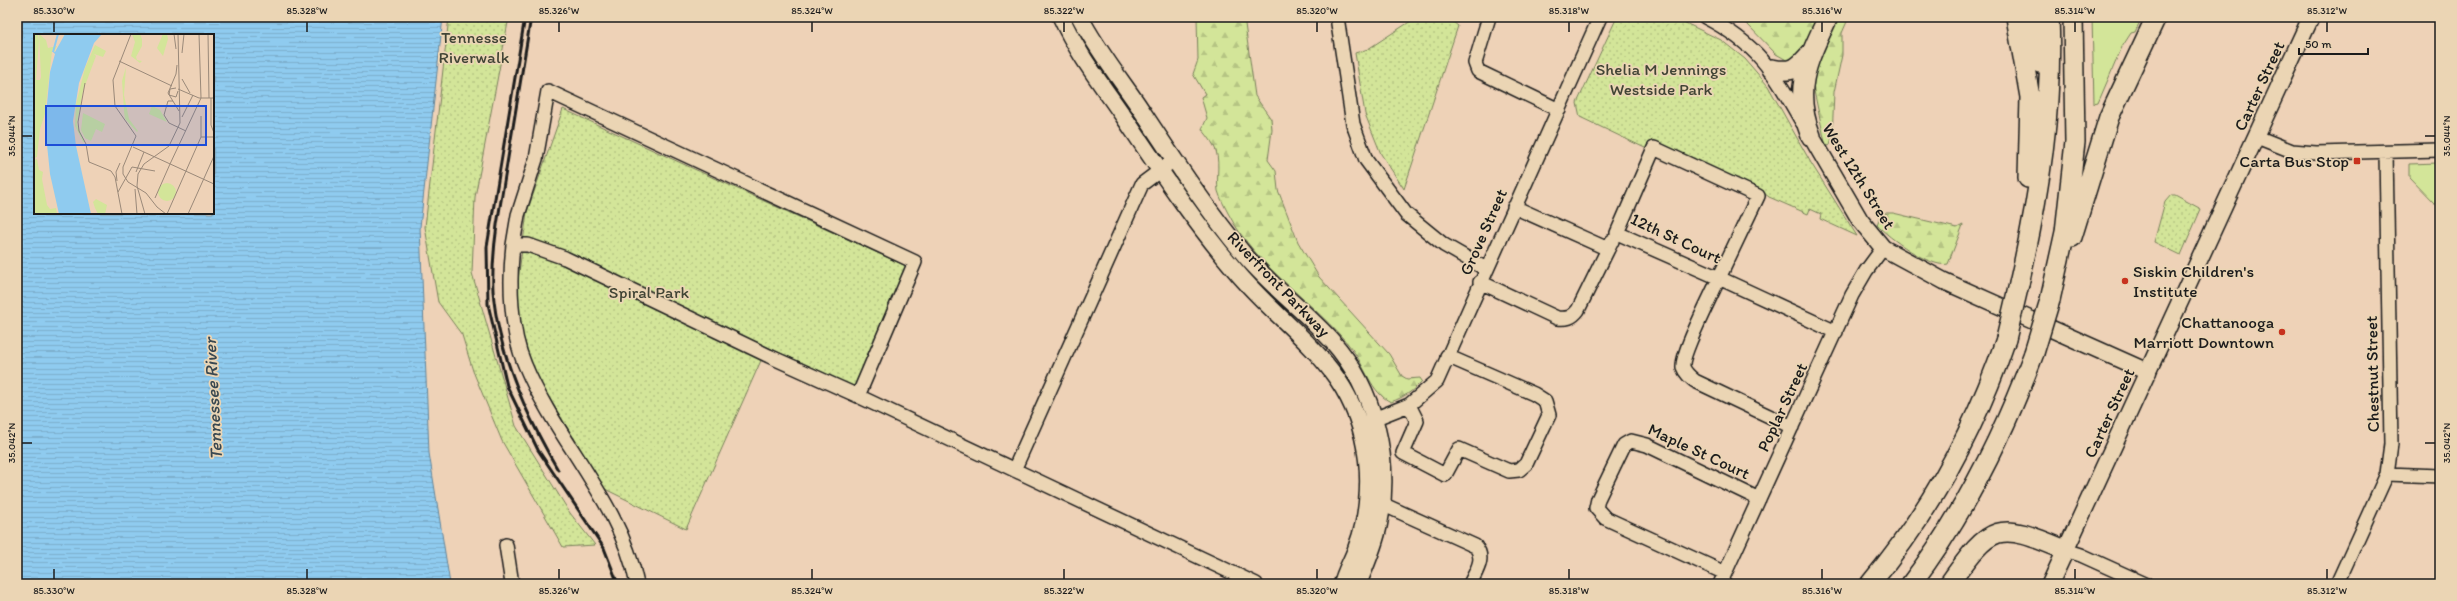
<svg xmlns="http://www.w3.org/2000/svg" width="2457" height="601" viewBox="0 0 2457 601" font-family="Itim,sans-serif">
  <defs>
    <pattern id="forest-firs" width="22" height="20" patternUnits="userSpaceOnUse"><rect width="22" height="20" fill="#d3e599"/><path d="M5 1l3.5 6h-7zM16 11l3.5 6h-7z" fill="#b5c483"/></pattern>
    <pattern id="park-dots" width="8" height="8" patternUnits="userSpaceOnUse"><rect width="8" height="8" fill="#d3e599"/><path d="M2 2h.1M6 6h.1" fill="none" stroke="#b5c483" stroke-width="1.8" stroke-linecap="round"/></pattern>
    <pattern id="water-rules" width="6" height="5" patternUnits="userSpaceOnUse"><rect width="6" height="5" fill="#8fcbef"/><path d="M0 2.5h6" fill="none" stroke="#7baecc"/></pattern>
  </defs>
  <rect width="100%" height="100%" fill="#eed2b7"/>
  <filter id="ink" filterUnits="userSpaceOnUse"><feTurbulence type="fractalNoise" baseFrequency=".025" numOctaves="2"/><feDisplacementMap in="SourceGraphic" scale="8" xChannelSelector="R" yChannelSelector="G"/><feConvolveMatrix kernelMatrix="1 2 1 2 8 2 1 2 1" color-interpolation-filters="sRGB"/></filter>
  <g filter="url(#ink)">
    <!-- grass -->
    <path fill="#d3e599" stroke="#78805a" d="M2092,17H2142L2135,32L2131,33L2122,47L2098,103L2094,104Z
      M2438,163V203H2434L2409,177V164Z"/>
    <!-- forest -->
    <path fill="url(#forest-firs)" stroke="#78805a" d="M1197,17H1244L1255,96L1271,119L1272,130L1268,160L1276,171L1278,190L1298,242L1319,277L1389,354L1402,376L1407,379L1420,378L1422,381C1412,392 1404,397 1391,402C1371,393 1365,366 1352,349C1314,301 1257,269 1228,213C1225,207 1220,198 1218,191C1216,177 1221,159 1214,146C1211,140 1206,134 1202,129L1207,118L1201,97L1205,94L1193,74L1198,60Z
      M1735,17H1818L1801,51L1790,62L1776,54L1748,25Z
      M1831,17H1849L1842,33V55L1834,92L1832,138L1830,145L1826,147L1813,86V74Z
      M1881,213H1893L1957,228L1963,225L1948,264C1931,269 1888,237 1877,225Z"/>
    <!-- park -->
    <path fill="url(#park-dots)" stroke="#78805a" d="M449,17H509L475,197L472,273L516,426L570,513L595,545L563,547L502,441L473,371L462,335L438,302L425,227Z
      M1417,17H1447L1458,26L1404,189L1381,154L1365,114L1355,53L1368,49Z
      M1617,17H1673L1721,40L1745,59L1768,86L1811,163L1857,236L1820,219L1821,214L1810,209L1808,214L1769,197L1760,190L1652,140L1647,149L1580,117L1577,103Z
      M563,109L906,266L857,388L767,347L686,529L603,488L561,421L533,369L521,329L517,288L527,212Z
      M2171,195H2175L2201,209L2181,255L2154,242L2165,202Z"/>
    <!-- water -->
    <path fill="url(#water-rules)" stroke="#61859b" fill-rule="evenodd" d="M23,17H443L420,227L429,453L450,584H17V78ZM35,35H213V213H35Z"/>
    <g fill="none" stroke-linecap="round" stroke-linejoin="round">
      <defs>
        <path id="minor" d="M1337,17L1353,124L1366,160L1406,214L1444,245L1486,269
          M1489,17L1475,63L1478,71L1559,110
          M1705,17C1759,45 1773,71 1802,122
          M2257,137L2292,151L2316,153L2440,150
          M1654,148L1758,196L1719,278L1617,233Z
          M1514,207L1608,249L1612,241
          M513,245C509,281 510,331 525,365C556,440 621,503 637,584
          M1480,282L1557,318C1567,319 1572,318 1578,310L1608,249
          M858,396L915,262L548,91L536,159L518,215L513,245H528L565,258L769,356L858,396L1256,584
          M1409,405L1417,421L1403,453L1445,475L1459,449L1509,471L1519,470L1526,464L1549,415L1545,401L1534,394L1447,356
          M1366,422L1409,405L1437,381L1600,17
          M1792,427L1695,381C1690,377 1685,373 1683,367C1681,354 1712,294 1719,278L1836,332
          M1014,470L1142,184L1174,160
          M2387,474L2440,476
          M1382,504L1475,546C1486,558 1476,571 1470,584
          M506,545L512,584
          M2065,550L2081,555L2145,584
          M1725,573L1605,518L1596,508L1598,499L1624,445L1631,441L1647,445L1759,499
          M1720,584L1852,295L1866,271L1883,248
          M2337,584L2387,474L2391,444L2386,152"/>
        <path id="major" d="M1061,17C1077,53 1102,85 1124,117C1159,169 1194,222 1235,270C1289,335 1356,365 1367,460C1370,488 1367,520 1357,546C1353,559 1345,571 1342,584
          M1080,17C1096,48 1118,76 1138,105C1171,155 1204,206 1243,253C1269,285 1304,310 1332,341C1375,389 1392,461 1379,524C1375,545 1366,565 1358,584
          M1811,136L1860,220L1883,248L1944,281L2148,372
          M2050,584L2311,17"/>
        <path id="highway" d="M2016,17L2030,97L2028,178
          M2031,17L2040,63
          M1772,69C1793,73 1797,69 1811,53
          M1811,136C1792,89 1808,60 1828,17
          M2072,237L2109,117L2156,17
          M2019,284C2039,196 2053,108 2049,17
          M2050,300L2065,232L2075,142L2073,17
          M1870,584C1930,512 1976,427 2006,339
          M1911,584C1965,513 2003,436 2034,353
          M1949,584C1992,523 1997,521 2065,550"/>
      </defs>
      <!-- minor casing -->
      <use href="#minor" stroke="#1c1c1c" stroke-width="16"/>
      <!-- major casing -->
      <use href="#major" stroke="#1c1c1c" stroke-width="19"/>
      <!-- highway casing -->
      <use href="#highway" stroke="#1c1c1c" stroke-width="22"/>
      <!-- minor -->
      <use href="#minor" stroke="#ebd5b4" stroke-width="13"/>
      <!-- major -->
      <use href="#major" stroke="#ebd5b4" stroke-width="16"/>
      <!-- highway -->
      <use href="#highway" stroke="#ebd5b4" stroke-width="19"/>
      <!-- rail -->
      <path stroke="#1c1c1c" stroke-width="3" d="M525,17L487,247L488,304L507,386L538,450L604,548L618,584
        M531,17L497,225C494,247 492,269 493,291C498,354 527,417 558,470"/>
      <defs>
        <path id="highway-bridge" d="M2006,339L2019,284
          M2034,353L2050,300"/>
      </defs>
      <!-- highway-bridge casing -->
      <use href="#highway-bridge" stroke="#1c1c1c" stroke-width="22" stroke-linecap="butt"/>
      <!-- highway-bridge -->
      <use href="#highway-bridge" stroke="#ebd5b4" stroke-width="19"/>
    </g>
  </g>
  <!-- ticks -->
  <path fill="none" stroke="#1c1c1c" stroke-width="1.5" d="M54,22V32M307,22V32M559,22V32M812,22V32M1064,22V32M1317,22V32M1569,22V32M1822,22V32M2075,22V32M2327,22V32M22,136H32M2425,136H2435M22,443H32M2425,443H2435M54,569V579M307,569V579M559,569V579M812,569V579M1064,569V579M1317,569V579M1569,569V579M1822,569V579M2075,569V579M2327,569V579"/>
  <!-- markers -->
  <g fill="#c8321e" stroke="#ebd5b4" stroke-width="1.5">
    <rect x="2353" y="157" width="8" height="8" rx="2"/>
    <circle cx="2125" cy="281" r="4"/>
    <circle cx="2282" cy="332" r="4"/>
  </g>
  <g text-anchor="middle" dominant-baseline="central" stroke-width="3.5" stroke-linejoin="round" paint-order="stroke">
    <!-- park labels -->
    <g font-size="17" fill="#414435" stroke="#ebd5b4">
      <text x="474" y="37">Tennesse<tspan x="474" dy="20">Riverwalk</tspan></text>
      <text x="1661" y="69">Shelia M Jennings<tspan x="1661" dy="20">Westside Park</tspan></text>
      <text x="649" y="292">Spiral Park</text>
    </g>
    <!-- street labels -->
    <g font-size="17" fill="#1c1c1c" stroke="#ebd5b4">
      <text transform="translate(2259 86) rotate(-65)">Carter Street</text>
      <text transform="translate(1859 176) rotate(58)">West 12th Street</text>
      <text transform="translate(1483 232) rotate(-66)">Grove Street</text>
      <text transform="translate(1676 238) rotate(25)">12th St Court</text>
      <text transform="translate(1279 284) rotate(46)">Riverfront Parkway</text>
      <text transform="translate(2372 374) rotate(-91)">Chestnut Street</text>
      <text transform="translate(1782 407) rotate(-65)">Poplar Street</text>
      <text transform="translate(2109 413) rotate(-65)">Carter Street</text>
      <text transform="translate(1699 451) rotate(25)">Maple St Court</text>
    </g>
    <!-- poi labels -->
    <g font-size="17" fill="#1c1c1c" stroke="#ebd5b4" text-anchor="end">
      <text x="2349" y="161">Carta Bus Stop</text>
      <text x="2133" y="271" text-anchor="start">Siskin Children's<tspan x="2133" dy="20">Institute</tspan></text>
      <text x="2274" y="322">Chattanooga<tspan x="2274" dy="20">Marriott Downtown</tspan></text>
    </g>
    <!-- water labels -->
    <g font-size="18" font-style="italic" fill="#394851" stroke="#ebd5b4">
      <text transform="translate(213 399) rotate(-93)">Tennessee River</text>
    </g>
  </g>
  <!-- overview -->
  <g transform="translate(34 34)">
    <rect width="180" height="180" fill="#eed2b7"/>
    <path d="M129,0H133L134,5L129,22L123,14ZM124 158a9 9 0 1 1 18 0a9 9 0 1 1-18 0ZM62,165L73,171L71,180H64L61,174L59,168Z" fill="#d3e599"/>
    <path d="M0,0H4L5,7L2,46H6L7,43L5,0L12,6L14,14L23,12L20,18L19,15L18,17L11,80L6,95L3,123L0,124ZM98,0H106L108,5V12L102,23L103,26L108,27L106,29L97,22L101,8ZM92,33L90,61L95,85L104,97L103,98L91,85L90,77L88,47ZM3,125L5,136L9,138L8,145L13,171L16,175L22,174L23,180H0V126Z" fill="#d3e599"/>
    <path d="M61,11L72,17L69,23L60,20L62,22L49,57L43,90L51,108H49L41,92L42,70L51,34ZM118,72L126,76L133,88L115,80ZM49,79L71,90L68,98L62,95L57,107L51,104L47,96Z" fill="#d3e599"/>
    <path d="M31,0H68L60,9L45,49L39,87L42,112L57,180H25L16,140L11,91L16,38L21,20L18,17L21,18Z" fill="#8fcbef"/>
    <path fill="none" stroke="#8fcbef" stroke-width="2" d="M19,18L24,0"/>
    <path fill="none" stroke="#9a8979" stroke-width="1" d="M97,0L79,46L81,72L102,102L89,133V140L94,148L112,159L123,173L132,180M140,0L142,15M165,0L167,64M174,0L175,64M148,19L150,0M85,27L138,52M143,31L142,40L134,59L145,77M148,45L156,59M51,49L44,88L45,97L52,110L55,128L77,137L81,143L88,180M142,54L136,55L135,61L142,63L144,57M144,55L165,64H180M177,64V91L180,99M130,81L135,89L152,97M130,81L134,67H139M148,83L159,61M167,103H180M99,113L180,150M136,130L167,64M102,138L110,118M83,147L82,138L86,129M101,155L103,180M84,158L98,133L121,137M121,164L136,130M111,180L103,152L104,140L110,130L135,112L146,89L144,0M133,180L167,103V82M154,180L180,122"/>
    <path fill="#1d4ed8" fill-opacity="0.15" stroke="#1d4ed8" stroke-width="2" d="M12,72H172V111H12Z"/>
    <rect width="180" height="180" fill="none" stroke="#1c1c1c" stroke-width="2"/>
  </g>
  <!-- margin -->
  <rect width="2457" height="601" fill="none" stroke="#ebd5b4" stroke-width="44"/>
  <!-- scale -->
  <path d="M2299 48v6h69v-6" fill="none" stroke="#1c1c1c" stroke-width="2"/>
  <text x="2305" y="48" font-size="12" fill="#1c1c1c" stroke="#ebd5b4" stroke-width="3" paint-order="stroke">50 m</text>
  <rect x="22" y="22" width="2413" height="557" fill="none" stroke="#1c1c1c" stroke-width="1.5"/>
  <g font-size="10" text-anchor="middle" fill="#1c1c1c">
    <text x="54" y="14">85.330°W</text>
    <text x="307" y="14">85.328°W</text>
    <text x="559" y="14">85.326°W</text>
    <text x="812" y="14">85.324°W</text>
    <text x="1064" y="14">85.322°W</text>
    <text x="1317" y="14">85.320°W</text>
    <text x="1569" y="14">85.318°W</text>
    <text x="1822" y="14">85.316°W</text>
    <text x="2075" y="14">85.314°W</text>
    <text x="2327" y="14">85.312°W</text>
    <text transform="translate(11 136) rotate(-90)" y="4">35.044°N</text>
    <text transform="translate(2446 136) rotate(-90)" y="4">35.044°N</text>
    <text transform="translate(11 443) rotate(-90)" y="4">35.042°N</text>
    <text transform="translate(2446 443) rotate(-90)" y="4">35.042°N</text>
    <text x="54" y="594">85.330°W</text>
    <text x="307" y="594">85.328°W</text>
    <text x="559" y="594">85.326°W</text>
    <text x="812" y="594">85.324°W</text>
    <text x="1064" y="594">85.322°W</text>
    <text x="1317" y="594">85.320°W</text>
    <text x="1569" y="594">85.318°W</text>
    <text x="1822" y="594">85.316°W</text>
    <text x="2075" y="594">85.314°W</text>
    <text x="2327" y="594">85.312°W</text>
  </g>
</svg>
